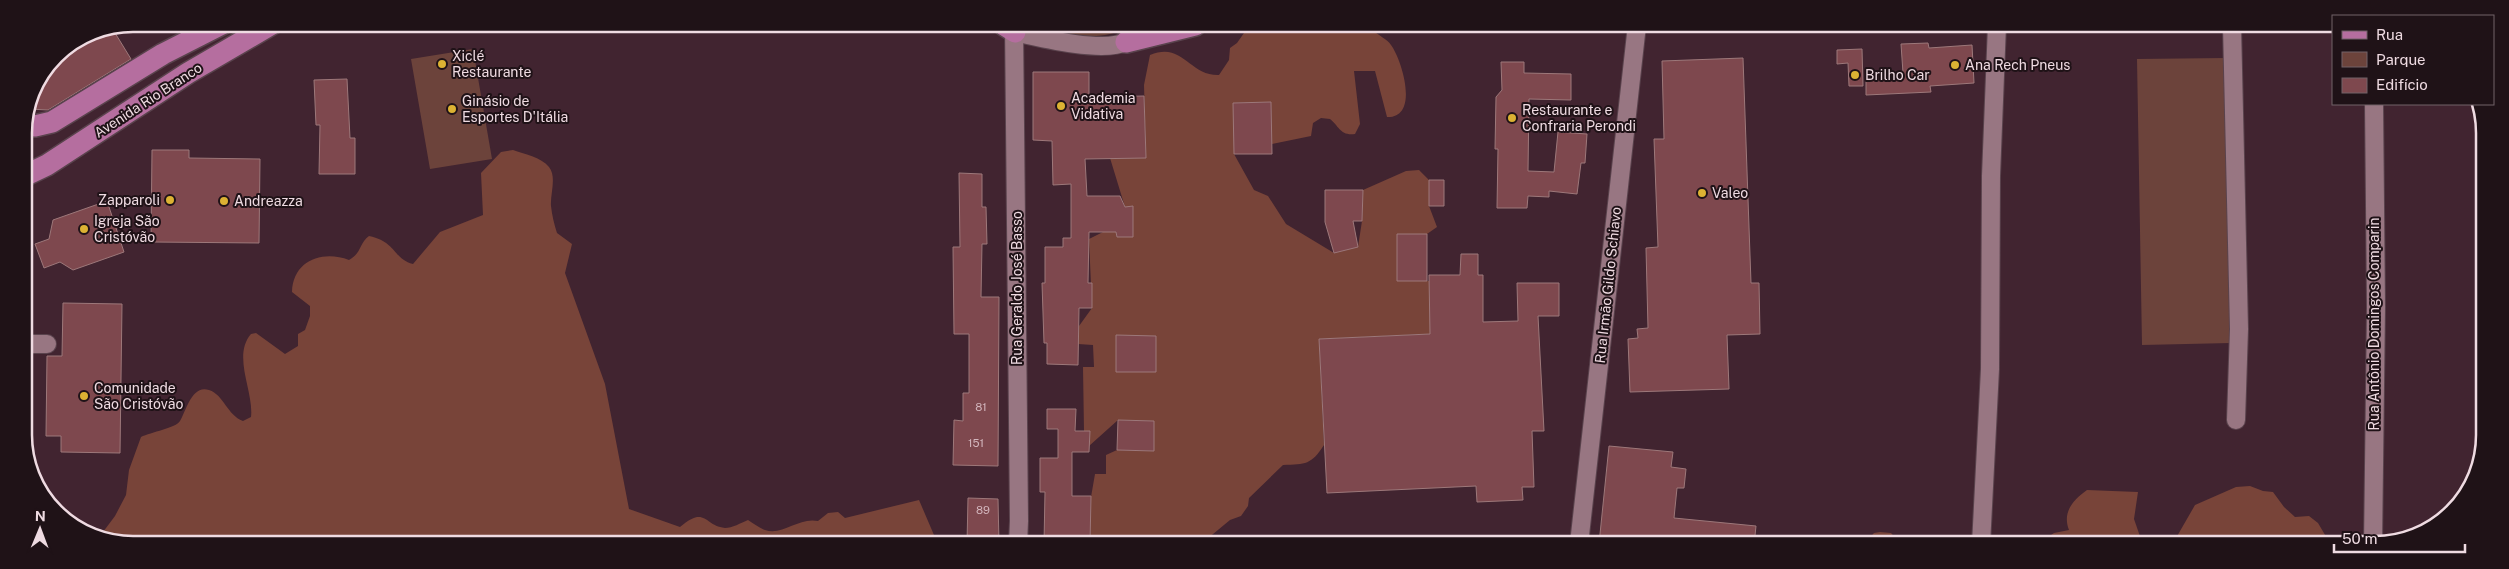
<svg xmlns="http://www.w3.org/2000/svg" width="2509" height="569" viewBox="0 0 2509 569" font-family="'Public Sans',sans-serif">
  <rect width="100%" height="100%" fill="#412430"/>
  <!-- green -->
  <path fill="#6c433b" d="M1031,25H1129C1109,43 1054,37 1031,25Z
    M473,49L492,159L430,169L411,59Z
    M2226,58L2231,343L2142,345L2137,59Z"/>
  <!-- forest -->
  <path fill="#784439" d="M1372,30C1378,35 1387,39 1391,45C1402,60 1420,118 1387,117L1375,71H1354L1360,124L1355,134C1340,136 1339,126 1330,119L1321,118L1313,123L1311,136L1272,144L1271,102L1234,103V154L1254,190L1268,196L1286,224L1334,253L1358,247L1362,221L1363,190L1406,171L1419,170L1429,180V206L1437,227L1427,234L1397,235V280L1429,281L1430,319H1483L1470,332L1319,339L1324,445C1311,465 1306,464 1283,465L1249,498L1248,506L1241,516L1230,520L1201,544H1090L1091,497L1095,474H1106V455L1117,450L1153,451L1154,421L1118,420L1089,446L1090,432L1084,431L1083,367H1094L1093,345L1078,344L1079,326L1092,308L1089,239L1103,232H1116L1117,237L1132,207H1125L1110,158L1146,157L1144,85L1150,55C1183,41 1189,76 1219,75L1229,60L1230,48L1237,43L1244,33Z
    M513,150C524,154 541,157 549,167C557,177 550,194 551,206C552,215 554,224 557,233L572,244L565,273L605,384L629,509L680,527C706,505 704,526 725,528C732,528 741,523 748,520C753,523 759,528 765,530C783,536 798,517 818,521L828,513L838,512L845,518L919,500L934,535L948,540L950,544L112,543L102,538L103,532L115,516L126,495L129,470L141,437C151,432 176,428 180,421C186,411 192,384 209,390C224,395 227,415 243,421L251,417C254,392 232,356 251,334L256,333L285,354L298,346V334L305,330L310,316V306L292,292C293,260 323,250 349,260C362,253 359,243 369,236C397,242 393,259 413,264L440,232L483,215L481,173L501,152Z
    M2250,486L2263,491L2273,492L2284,507L2295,517L2309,516L2318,523L2331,545H2172L2195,505L2236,487Z
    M2087,490L2138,492L2134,519L2143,545H2042V541L2054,533L2069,530C2062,512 2073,500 2087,490Z
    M1880,532L1891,533L1902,545H1863L1874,533Z"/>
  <!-- building -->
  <path fill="#7e484e" stroke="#9d787a" d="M112,28L131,59L48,110L29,109L35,85L56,56L92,32Z
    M1928,43L1929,48L1972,45L1974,83L1930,86L1931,92L1866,95V74L1903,73L1901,44Z
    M1862,49L1863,86H1849L1848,63L1837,64V50Z
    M1743,58L1751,283H1759L1760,334L1727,335L1729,389L1630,392L1628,339L1638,338L1637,329L1648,328L1646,248L1658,247L1654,139H1664L1662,61Z
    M1501,62H1524V73L1571,74V100L1529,99L1528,171L1554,172L1558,132L1587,134L1585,163H1581L1577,194L1549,191V197L1528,196L1527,208H1497L1498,149H1495L1496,97L1502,90Z
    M1033,72H1089V97L1144,96L1146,158L1085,159L1087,196H1120L1125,207L1133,206V237H1117L1116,232H1089L1088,283H1092V308H1079L1078,365L1047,364V343H1044L1042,283H1045V247H1063V238H1071V184L1053,185L1052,141L1033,140Z
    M347,79L350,138H355V174H319L320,125H316L314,80Z
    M1271,102L1272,154H1234L1233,103Z
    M152,150H189V158L260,159L259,243L151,242Z
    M959,173L982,174V207H986L987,244H982L981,297H999L998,466L953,465L954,420L963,421V393H969V334H954L953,247H960Z
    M1429,180H1444V206H1429Z
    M1325,190H1363L1362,221H1353L1358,247L1334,253L1325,222Z
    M107,201L124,252L73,270L60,262L44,268L35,244L49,239L53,220Z
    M1397,234H1427V281H1397Z
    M1461,254H1478V275H1483V322L1518,321L1517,283H1559V316H1538L1544,431H1532L1534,487H1522L1523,500L1477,502L1476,486L1327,493L1319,339L1430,334L1429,275H1460Z
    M63,303L122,304L120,453L61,452V436H46L47,356H62Z
    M1116,335L1156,336V372H1116Z
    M1047,409H1076L1075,431H1090L1089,452H1072V496H1091L1090,544H1044L1045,492H1040V458H1058V429H1047Z
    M1118,420L1154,421V451L1117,450Z
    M1609,446L1673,452L1671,467L1686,469L1684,488H1677L1674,518L1756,526L1754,545L1599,544Z
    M968,498L998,499L999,544H967Z"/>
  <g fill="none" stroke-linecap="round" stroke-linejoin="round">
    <defs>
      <path id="minor" d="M1014,25L1019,521L1018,544
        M2232,26L2239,329L2236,420
        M1015,32C1041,38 1102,53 1126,42C1133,39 1138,31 1141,25
        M25,344H47
        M1579,544L1637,25
        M1981,545L1990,369L1991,176L1997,25
        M2373,545L2376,307L2374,104"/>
      <path id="major" d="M1004,25L1015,32
        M1126,42L1195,25
        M25,124L35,126L52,122L163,54L222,24
        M24,176L47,165L188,73L272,24"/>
    </defs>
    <!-- minor casing -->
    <use href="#minor" stroke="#5a434d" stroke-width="20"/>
    <!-- major casing -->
    <use href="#major" stroke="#5a434d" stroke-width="24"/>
    <!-- minor -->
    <use href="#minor" stroke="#987682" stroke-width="18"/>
    <!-- major -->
    <use href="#major" stroke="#b56e9f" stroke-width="21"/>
  </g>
  <!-- markers -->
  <g fill="#dcb233" stroke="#1f1217" stroke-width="2">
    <circle cx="442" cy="64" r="5"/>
    <circle cx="1955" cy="65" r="5"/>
    <circle cx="1855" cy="75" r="5"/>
    <circle cx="1061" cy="106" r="5"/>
    <circle cx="452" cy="109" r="5"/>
    <circle cx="1512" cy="118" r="5"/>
    <circle cx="1702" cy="193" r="5"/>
    <circle cx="170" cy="200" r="5"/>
    <circle cx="224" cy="201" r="5"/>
    <circle cx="84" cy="229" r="5"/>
    <circle cx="84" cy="396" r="5"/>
  </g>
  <g text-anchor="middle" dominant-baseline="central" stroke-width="4" stroke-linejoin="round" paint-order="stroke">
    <!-- number labels -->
    <g font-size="11" fill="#d3b6bd">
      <text x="981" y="407">81</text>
      <text x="976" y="443">151</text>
      <text x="983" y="510">89</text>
    </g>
    <!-- poi labels -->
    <g font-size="14" fill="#efdbe2" stroke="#1f1217" text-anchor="start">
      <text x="452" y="56">Xiclé<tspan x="452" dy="16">Restaurante</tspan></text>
      <text x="1965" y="65">Ana Rech Pneus</text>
      <text x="1865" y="75">Brilho Car</text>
      <text x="1071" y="98">Academia<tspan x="1071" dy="16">Vidativa</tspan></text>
      <text x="462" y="101">Ginásio de<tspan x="462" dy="16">Esportes D'Itália</tspan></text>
      <text x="1522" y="110">Restaurante e<tspan x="1522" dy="16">Confraria Perondi</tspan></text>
      <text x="1712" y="193">Valeo</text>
      <text x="160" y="200" text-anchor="end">Zapparoli</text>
      <text x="234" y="201">Andreazza</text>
      <text x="94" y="221">Igreja São<tspan x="94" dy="16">Cristóvão</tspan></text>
      <text x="94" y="388">Comunidade<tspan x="94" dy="16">São Cristóvão</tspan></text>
    </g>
    <!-- street labels -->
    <g font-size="14" fill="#efdbe2" stroke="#1f1217">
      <text transform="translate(148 100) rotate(-33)">Avenida Rio Branco</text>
      <text transform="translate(1608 285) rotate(-84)">Rua Irmão Gildo Schiavo</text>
      <text transform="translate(1017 288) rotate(-90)">Rua Geraldo José Basso</text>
      <text transform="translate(2374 324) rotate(-90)">Rua Antônio Domingos Comparin</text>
    </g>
  </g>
  <!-- crop -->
  <path d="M0 0H2509V569H0ZM133 32H2375A101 101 0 0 1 2476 133V435A101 101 0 0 1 2375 536H133A101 101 0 0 1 32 435V133A101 101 0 0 1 133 32Z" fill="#1f1217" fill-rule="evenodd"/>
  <path fill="none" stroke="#efdbe2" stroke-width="2.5" d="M133 32H2375A101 101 0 0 1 2476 133V435A101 101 0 0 1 2375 536H133A101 101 0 0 1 32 435V133A101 101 0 0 1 133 32Z"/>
  <!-- legend -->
  <rect x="2332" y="15" width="162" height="90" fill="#1f1217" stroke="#726268"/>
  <rect x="2342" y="31" width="25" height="8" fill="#b56e9f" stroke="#726268"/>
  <text x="2376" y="40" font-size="15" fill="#efdbe2">Rua</text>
  <rect x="2342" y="52" width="25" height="15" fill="#6c433b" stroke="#726268"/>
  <text x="2376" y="65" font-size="15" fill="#efdbe2">Parque</text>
  <rect x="2342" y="78" width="25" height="15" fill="#7e484e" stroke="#726268"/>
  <text x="2376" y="90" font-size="15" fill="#efdbe2">Edifício</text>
  <!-- north arrow -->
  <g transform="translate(40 529) rotate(1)" stroke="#1f1217" stroke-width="4" paint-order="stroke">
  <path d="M0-4L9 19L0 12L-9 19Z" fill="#efdbe2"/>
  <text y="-8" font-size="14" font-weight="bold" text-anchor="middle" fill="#efdbe2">N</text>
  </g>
  <!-- scale -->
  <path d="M2334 544v8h131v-8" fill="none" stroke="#efdbe2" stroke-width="2.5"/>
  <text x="2342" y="544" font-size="15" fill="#efdbe2" stroke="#1f1217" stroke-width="4" paint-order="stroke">50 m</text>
</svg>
